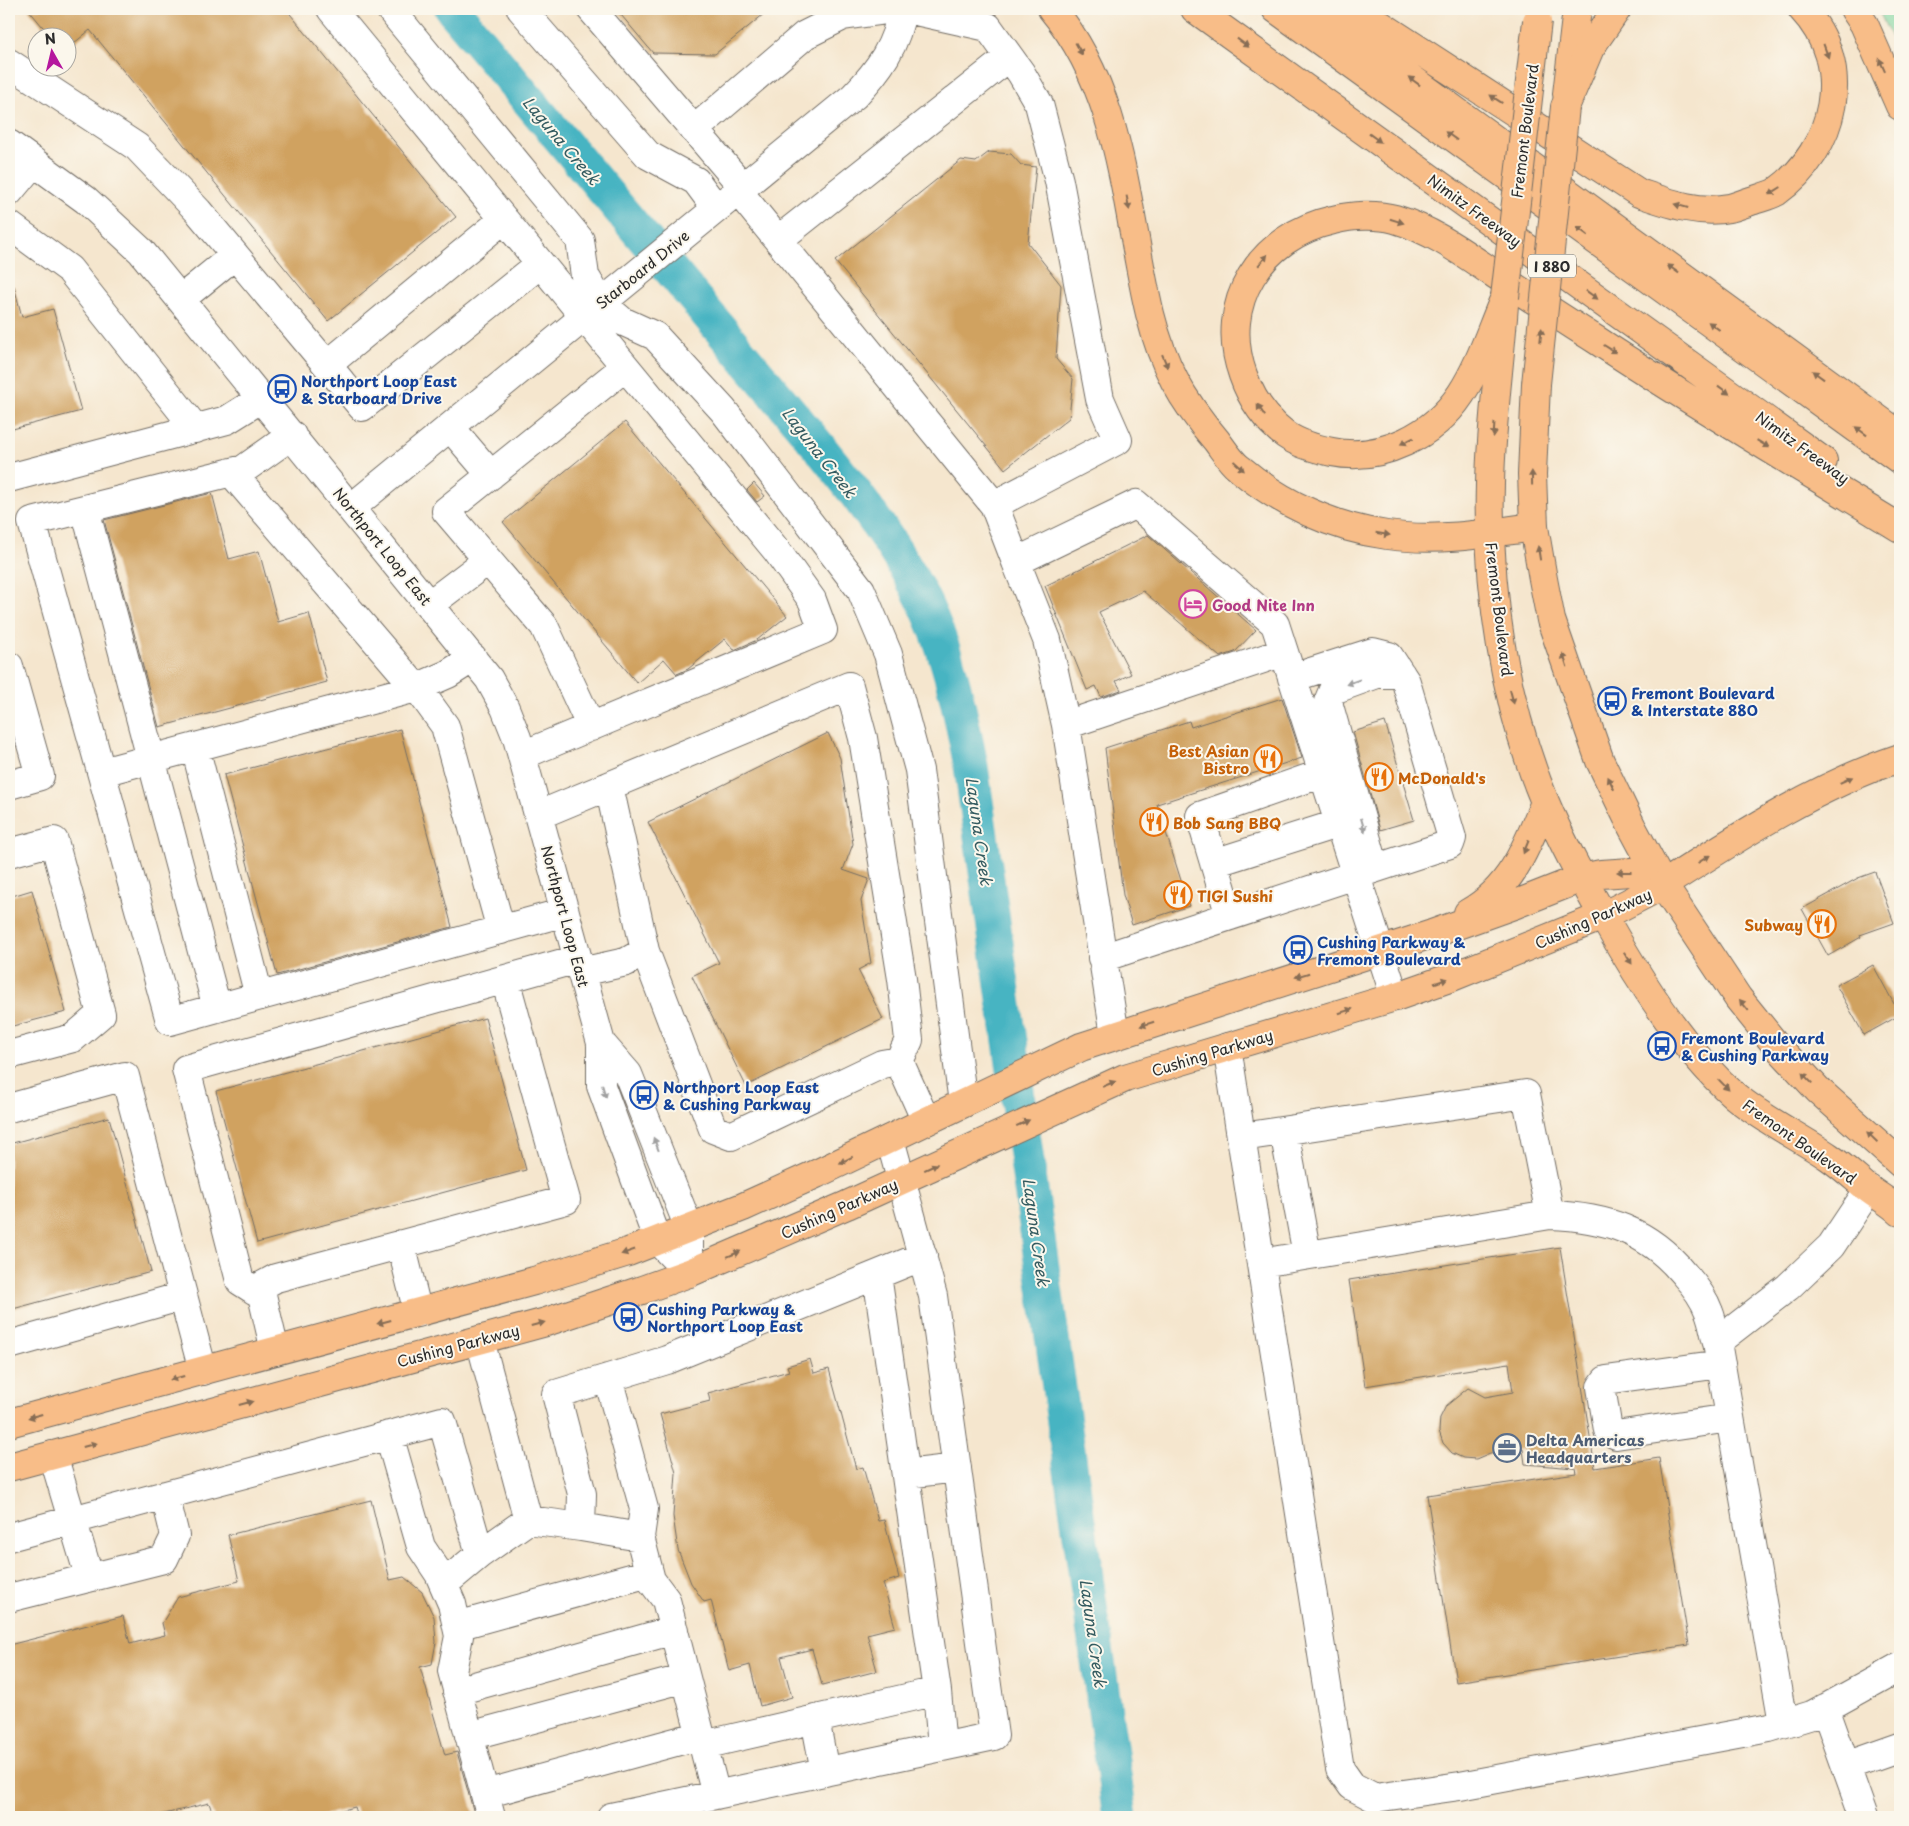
<svg xmlns="http://www.w3.org/2000/svg" width="1909" height="1826" viewBox="0 0 1909 1826" font-family="'Playpen Sans',sans-serif">
  <rect width="100%" height="100%" fill="#fbf7ec"/>
  <filter id="ink" filterUnits="userSpaceOnUse"><feTurbulence type="fractalNoise" baseFrequency=".02" numOctaves="2"/><feDisplacementMap in="SourceGraphic" scale="10" xChannelSelector="R" yChannelSelector="G"/><feConvolveMatrix kernelMatrix="1 2 1 2 8 2 1 2 1" color-interpolation-filters="sRGB"/></filter>
  <filter id="wash" filterUnits="userSpaceOnUse"><feTurbulence type="fractalNoise" baseFrequency=".0096" numOctaves="4" result="noise"/><feDisplacementMap in="SourceGraphic" scale="20" xChannelSelector="R" yChannelSelector="G"/><feGaussianBlur stdDeviation="1.12" result="paint"/><feColorMatrix in="noise" values="0 0 0 0 0 0 0 0 0 0 0 0 0 0 0 0 0 1.4 0 .05"/><feComposite in="paint" operator="in"/></filter>
  <g filter="url(#wash)">
    <rect width="100%" height="100%" fill="#f5e6ce"/>
    <!-- green -->
    <path fill="#78d39a" stroke="#527f62" d="M1878,9H1894L1900,19V58Z"/>
    <g fill="none" stroke-linecap="round" stroke-linejoin="round">
      <!-- river -->
      <path stroke="#46b4c2" stroke-width="35" d="M452,9C545,120 638,231 731,342C797,421 868,498 917,588C947,643 959,705 971,766L1120,1817"/>
    </g>
    <g id="blocks">
      <!-- building -->
      <path fill="#d0a261" d="M28,9H286L456,217L328,321L90,30L68,48V38H52Z
        M616,9H770L715,54L653,53Z
        M989,152L1011,154L1021,165L1036,167L1028,243L1061,285L1056,359L1073,379L1069,418L1005,469L835,261L961,160L976,162Z
        M14,286L22,317L53,309L81,411L9,430V287Z
        M625,422L787,616L757,640L734,650L725,639L688,669L677,674L664,659L637,683L503,522Z
        M754,483L765,496L757,502L747,490Z
        M212,493L229,559L259,551L278,622L309,613L327,682L159,727L104,520Z
        M1148,535L1256,630L1235,652L1220,657L1143,591L1099,612L1131,674L1116,681L1121,690L1101,697L1096,686L1087,690L1045,586Z
        M1282,698L1302,758L1157,804L1189,906L1132,925L1123,895L1105,748L1189,721L1191,727Z
        M1385,722L1414,820L1380,830L1353,732Z
        M400,729L452,927L277,975L224,775Z
        M828,733L840,758L853,844L843,870L869,879L861,901L871,963L858,970L883,1019L746,1086L692,976L719,963L648,822Z
        M1875,872L1894,923L1860,935L1861,937L1828,956L1802,909L1858,878Z
        M32,890L66,1012L9,1027V897Z
        M1873,965L1900,1015L1864,1035L1836,985Z
        M485,1018L526,1170L257,1243L216,1091Z
        M109,1117L151,1272L9,1310V1144Z
        M1560,1247L1595,1468L1659,1458L1689,1645L1456,1682L1427,1495L1576,1473L1575,1468L1525,1464L1523,1449L1490,1453L1476,1459L1463,1458L1452,1453L1443,1443L1439,1431L1440,1418L1446,1406L1468,1388L1485,1397L1513,1392L1509,1363L1365,1386L1349,1280Z
        M810,1359L814,1373L829,1369L856,1469L863,1467L878,1521L884,1520L899,1578L883,1583L895,1627L867,1634L877,1671L822,1685L812,1649L781,1657L792,1697L760,1706L750,1665L729,1671L711,1600L704,1602L691,1583L678,1550L673,1516L676,1473L660,1414L710,1401L708,1393L789,1371L787,1366Z
        M371,1500L390,1580L404,1577L422,1592L434,1617L436,1642L432,1664L420,1667L445,1755L457,1752L475,1817H358L355,1807L315,1817H214L209,1803L152,1817H9V1645L123,1616L130,1644L165,1635L162,1623L178,1597L239,1581L228,1535Z"/>
    </g>
  </g>
  <g filter="url(#ink)">
    <use href="#blocks" fill-opacity="0" stroke="#726c64" stroke-width="1"/>
    <g fill="none" stroke-linecap="round" stroke-linejoin="round">
      <defs>
        <path id="minor" d="M331,9L777,551L812,600L823,630L523,755
          M390,9L580,240L585,276L601,303L622,321L655,336L723,410L861,590L888,654L919,770L963,1103
          M521,9L648,155L696,181L716,208
          M591,9L743,187
          M9,63L137,147L198,211L362,407L540,264
          M694,130L805,35L843,16L895,9
          M9,144L86,200L141,251L489,679L505,708L517,738L601,1043V1086L658,1241L689,1273
          M738,191L994,505L1118,440L1100,399L1059,181L1039,104L1021,73L988,27L907,9
          M9,192L34,162
          M9,225L69,269L196,429
          M778,240L1009,57
          M181,299L235,255
          M327,365L504,219
          M450,427L491,475
          M292,435L244,469L32,522L170,1021L565,912
          M231,472L424,697L445,726L501,930
          M9,478L227,420L262,398
          M994,505L1016,562
          M351,508L854,96C879,70 897,45 902,9
          M85,509L217,1008
          M430,604L488,560
          M9,666L40,776L9,785
          M1066,725L1284,652
          M591,727L544,626L446,511L625,367
          M195,747L259,996
          M102,772L416,688L448,674L473,658
          M609,786L645,951L713,1129L731,1136L882,1064L899,1061
          M539,815L849,686L863,738L902,979L909,1040L899,1061L926,1121
          M9,853L54,841L101,1014L73,1038L9,1055
          M1214,863L1340,823
          M1375,868L1328,702L1333,690L1377,674H1401
          M1230,916L1200,816L1323,773
          M1102,958L1450,844L1452,838L1406,682L1389,656L1373,652L1292,678
          M581,972L626,962L645,951
          M1115,1035L1066,725L1047,640L1016,562L1136,504L1275,624L1395,997
          M601,1043L628,1074L689,1228V1273
          M1227,1047L1340,1769L1352,1786L1375,1798L1460,1786L1769,1728L1815,1714L1900,1667
          M9,1108L125,1076L203,1371
          M1284,1131L1307,1255
          M1242,1137L1526,1094L1550,1215
          M401,1244L418,1313
          M1261,1263L1550,1215C1605,1217 1648,1230 1684,1274C1694,1285 1704,1298 1709,1312C1713,1322 1714,1332 1717,1342L1783,1723
          M877,1275L937,1691L942,1747
          M254,1290L276,1278L566,1200L505,979
          M1717,1342L1788,1287L1831,1246L1869,1189
          M9,1345L183,1296
          M275,1351L262,1295L240,1281L186,1069L577,959
          M1721,1364L1606,1380L1601,1387L1608,1430L1616,1435L1730,1418
          M389,1435L421,1547L439,1574L452,1604L459,1636L452,1671L491,1817
          M53,1455L89,1576
          M906,1474L957,1468
          M528,1520L581,1527L582,1494L556,1394L667,1360L923,1256
          M581,1527L640,1537L644,1509L608,1378
          M9,1537L442,1421L480,1554L528,1520L480,1340
          M640,1537L651,1580L666,1600L716,1795
          M444,1584L480,1554
          M9,1598L164,1559L175,1536L165,1495
          M457,1626L649,1573
          M457,1691L674,1630
          M1825,1708L1864,1817
          M815,1719L825,1772
          M469,1736L686,1678
          M703,1745L937,1691
          M1846,1766L1900,1747
          M485,1794L701,1735
          M611,1817L994,1736L933,1296L890,1139"/>
        <path id="major" d="M1567,94L1577,9
          M1504,304C1500,364 1491,424 1490,484C1487,591 1504,703 1545,802C1562,843 1584,882 1606,921C1638,978 1685,1052 1735,1096C1764,1120 1798,1136 1829,1157C1842,1166 1854,1177 1866,1187C1877,1196 1890,1202 1900,1212
          M1536,384L1532,474L1534,527L1543,579L1551,620L1600,761L1632,827L1663,885L1738,998L1776,1045L1818,1090L1900,1163
          M1468,913C1512,888 1527,846 1545,802
          M9,1423L534,1281L628,1252L743,1207L816,1174L1081,1047L1432,934L1516,904L1582,878L1601,874L1631,872L1663,885
          M9,1467L546,1322L642,1290L689,1273L847,1205L1125,1078L1395,997L1452,977L1603,916L1663,885"/>
        <path id="highway" d="M1052,9C1124,95 1125,210 1150,314C1163,366 1181,399 1216,440C1223,449 1230,461 1239,468C1280,503 1334,528 1387,535C1436,542 1486,534 1534,527
          M1195,9L1823,461
          M1276,9L1900,460
          M1316,9L1900,435
          M1356,9L1639,193C1669,203 1698,214 1729,208C1736,207 1744,203 1751,201C1759,198 1769,196 1776,192C1836,149 1855,65 1802,9
          M1854,9L1864,24L1900,106
          M1565,107L1590,48L1617,9
          M1505,297C1491,329 1480,365 1461,394C1434,435 1381,462 1332,452C1317,449 1299,444 1286,435C1266,420 1251,398 1243,375C1217,303 1261,236 1333,220C1352,215 1377,214 1395,219C1432,230 1462,252 1493,273C1528,296 1563,319 1598,341C1697,406 1799,466 1900,528
          M1663,885C1738,837 1816,786 1900,758"/>
      </defs>
      <!-- minor casing -->
      <use href="#minor" stroke="#726c64" stroke-width="30"/>
      <!-- major casing -->
      <use href="#major" stroke="#726c64" stroke-width="30"/>
      <!-- highway casing -->
      <use href="#highway" stroke="#726c64" stroke-width="30"/>
      <!-- minor -->
      <use href="#minor" stroke="#fff" stroke-width="28"/>
      <!-- major -->
      <use href="#major" stroke="#f8bd88" stroke-width="28"/>
      <!-- highway -->
      <use href="#highway" stroke="#f8bd88" stroke-width="28"/>
      <defs>
        <path id="major-bridge" d="M1505,297L1537,21
          M1536,384L1565,107"/>
      </defs>
      <!-- major-bridge casing -->
      <use href="#major-bridge" stroke="#726c64" stroke-width="30" stroke-linecap="butt"/>
      <!-- major-bridge -->
      <use href="#major-bridge" stroke="#f8bd88" stroke-width="28"/>
    </g>
    <!-- one-way arrows -->
    <defs><path id="oneway-solid" d="M-6-.8H1V-3.2L6.5 0L1 3.2V.8H-6Z" transform="scale(1.25)"/></defs>
    <g fill="#876d55">
      <use href="#oneway-solid" transform="translate(1243 43) rotate(36)"/>
      <use href="#oneway-solid" transform="translate(1079 49) rotate(61)"/>
      <use href="#oneway-solid" transform="translate(1826 51) rotate(70)"/>
      <use href="#oneway-solid" transform="translate(1882 65) rotate(-114)"/>
      <use href="#oneway-solid" transform="translate(1414 81) rotate(-144)"/>
      <use href="#oneway-solid" transform="translate(1496 99) rotate(-147)"/>
      <use href="#oneway-solid" transform="translate(1451 136) rotate(-144)"/>
      <use href="#oneway-solid" transform="translate(1375 138) rotate(36)"/>
      <use href="#oneway-solid" transform="translate(1775 191) rotate(148)"/>
      <use href="#oneway-solid" transform="translate(1128 203) rotate(79)"/>
      <use href="#oneway-solid" transform="translate(1681 206) rotate(-164)"/>
      <use href="#oneway-solid" transform="translate(1397 221) rotate(17)"/>
      <use href="#oneway-solid" transform="translate(1582 231) rotate(-144)"/>
      <use href="#oneway-solid" transform="translate(1263 260) rotate(-50)"/>
      <use href="#oneway-solid" transform="translate(1673 269) rotate(-144)"/>
      <use href="#oneway-solid" transform="translate(1592 295) rotate(36)"/>
      <use href="#oneway-solid" transform="translate(1714 326) rotate(-144)"/>
      <use href="#oneway-solid" transform="translate(1541 335) rotate(-84)"/>
      <use href="#oneway-solid" transform="translate(1610 349) rotate(32)"/>
      <use href="#oneway-solid" transform="translate(1165 361) rotate(67)"/>
      <use href="#oneway-solid" transform="translate(1818 375) rotate(-144)"/>
      <use href="#oneway-solid" transform="translate(1724 390) rotate(36)"/>
      <use href="#oneway-solid" transform="translate(1261 410) rotate(-123)"/>
      <use href="#oneway-solid" transform="translate(1494 430) rotate(94)"/>
      <use href="#oneway-solid" transform="translate(1861 431) rotate(-144)"/>
      <use href="#oneway-solid" transform="translate(1407 441) rotate(154)"/>
      <use href="#oneway-solid" transform="translate(1763 444) rotate(31)"/>
      <use href="#oneway-solid" transform="translate(1239 466) rotate(43)"/>
      <use href="#oneway-solid" transform="translate(1532 478) rotate(-91)"/>
      <use href="#oneway-solid" transform="translate(1383 534) rotate(9)"/>
      <use href="#oneway-solid" transform="translate(1539 553) rotate(-99)"/>
      <use href="#oneway-solid" transform="translate(1565 660) rotate(-108)"/>
      <use href="#oneway-solid" transform="translate(1512 697) rotate(75)"/>
      <use href="#oneway-solid" transform="translate(1846 780) rotate(-25)"/>
      <use href="#oneway-solid" transform="translate(1611 783) rotate(-115)"/>
      <use href="#oneway-solid" transform="translate(1526 847) rotate(112)"/>
      <use href="#oneway-solid" transform="translate(1704 859) rotate(-32)"/>
      <use href="#oneway-solid" transform="translate(1624 872) rotate(180)"/>
      <use href="#oneway-solid" transform="translate(1628 958) rotate(56)"/>
      <use href="#oneway-solid" transform="translate(1302 975) rotate(163)"/>
      <use href="#oneway-solid" transform="translate(1441 981) rotate(-19)"/>
      <use href="#oneway-solid" transform="translate(1744 1005) rotate(-129)"/>
      <use href="#oneway-solid" transform="translate(1346 1011) rotate(-17)"/>
      <use href="#oneway-solid" transform="translate(1147 1024) rotate(162)"/>
      <use href="#oneway-solid" transform="translate(1807 1078) rotate(-134)"/>
      <use href="#oneway-solid" transform="translate(1109 1084) rotate(-22)"/>
      <use href="#oneway-solid" transform="translate(1724 1085) rotate(46)"/>
      <use href="#oneway-solid" transform="translate(1023 1123) rotate(-25)"/>
      <use href="#oneway-solid" transform="translate(1872 1137) rotate(-136)"/>
      <use href="#oneway-solid" transform="translate(846 1160) rotate(154)"/>
      <use href="#oneway-solid" transform="translate(931 1167) rotate(-25)"/>
      <use href="#oneway-solid" transform="translate(628 1252) rotate(161)"/>
      <use href="#oneway-solid" transform="translate(734 1254) rotate(-23)"/>
      <use href="#oneway-solid" transform="translate(384 1322) rotate(165)"/>
      <use href="#oneway-solid" transform="translate(538 1324) rotate(-15)"/>
      <use href="#oneway-solid" transform="translate(177 1378) rotate(165)"/>
      <use href="#oneway-solid" transform="translate(246 1403) rotate(-15)"/>
      <use href="#oneway-solid" transform="translate(35 1416) rotate(165)"/>
      <use href="#oneway-solid" transform="translate(90 1445) rotate(-15)"/>
    </g>
    <g fill="#a0a0a0">
      <use href="#oneway-solid" transform="translate(1353 682) rotate(161)"/>
      <use href="#oneway-solid" transform="translate(1363 825) rotate(74)"/>
      <use href="#oneway-solid" transform="translate(604 1091) rotate(73)"/>
      <use href="#oneway-solid" transform="translate(656 1144) rotate(-112)"/>
    </g>
  </g>
  <!-- icons -->
  <defs>
    <symbol id="bus-ring" viewBox="-11 -11 22 22"><circle r="9.5" fill="#fbf7ec" stroke="#1a4fb4" stroke-width="1.5"/><path d="M-5-6H5V4H4V6H2V4H-2V6H-4V4H-5ZM-3.5-4V0h7V-4ZM-3.5 1.2v1.5H-2V1.2ZM2 1.2v1.5H3.5V1.2Z" fill="#1a4fb4"/></symbol>
    <symbol id="hotel-ring" viewBox="-11 -11 22 22"><circle r="9.5" fill="#fbf7ec" stroke="#d1479c" stroke-width="1.5"/><path d="M-6-4.5h1.5V1H6V5H4.5V3h-9V5H-6ZM-4 0a1.8 1.8 0 1 1 3.6 0ZM.5 0V-2.5h3Q6-2.5 6 0Z" fill="#d1479c"/></symbol>
    <symbol id="restaurant-ring" viewBox="-11 -11 22 22"><circle r="9.5" fill="#fbf7ec" stroke="#e8710a" stroke-width="1.5"/><path d="M-5-6h1v4h1v-4h1v4h1v-4h1v5L-1.5 .5V6h-2V.5L-5-1ZM5-6V6H3V1.5H1.5Q1.5-4 5-6Z" fill="#e8710a"/></symbol>
    <symbol id="office-ring" viewBox="-11 -11 22 22"><circle r="9.5" fill="#fbf7ec" stroke="#5c6f8a" stroke-width="1.5"/><path d="M-6-3h4V-5.5h4V-3h4V5H-6ZM-1-4.5V-3h2v-1.5ZM-6 0V1H6V0Z" fill="#5c6f8a"/></symbol>
  </defs>
  <g fill-rule="evenodd">
    <use href="#bus-ring" x="266" y="373" width="32" height="32"/>
    <use href="#hotel-ring" x="1177" y="588" width="32" height="32"/>
    <use href="#bus-ring" x="1596" y="685" width="32" height="32"/>
    <use href="#restaurant-ring" x="1252" y="743" width="32" height="32"/>
    <use href="#restaurant-ring" x="1363" y="761" width="32" height="32"/>
    <use href="#restaurant-ring" x="1138" y="806" width="32" height="32"/>
    <use href="#restaurant-ring" x="1162" y="879" width="32" height="32"/>
    <use href="#restaurant-ring" x="1806" y="908" width="32" height="32"/>
    <use href="#bus-ring" x="1282" y="934" width="32" height="32"/>
    <use href="#bus-ring" x="1646" y="1030" width="32" height="32"/>
    <use href="#bus-ring" x="628" y="1079" width="32" height="32"/>
    <use href="#bus-ring" x="612" y="1301" width="32" height="32"/>
    <use href="#office-ring" x="1491" y="1432" width="32" height="32"/>
  </g>
  <g text-anchor="middle" dominant-baseline="central" stroke-width="4" stroke-linejoin="round" paint-order="stroke">
    <!-- shield labels -->
    <rect fill="#fbf7ec" stroke="#696865" stroke-width="1" x="1528" y="254.5" width="48" height="23" rx="4"/>
    <g font-size="14" font-weight="bold" fill="#2b2b2b">
      <text x="1552" y="266">I 880</text>
    </g>
    <!-- street labels -->
    <g font-size="15" fill="#2b2b2b" stroke="#fbf7ec">
      <text transform="translate(1524 131) rotate(-83)">Fremont Boulevard</text>
      <text transform="translate(1475 210) rotate(36)">Nimitz Freeway</text>
      <text transform="translate(642 269) rotate(-39)">Starboard Drive</text>
      <text transform="translate(1803 447) rotate(36)">Nimitz Freeway</text>
      <text transform="translate(383 546) rotate(51)">Northport Loop East</text>
      <text transform="translate(1500 609) rotate(83)">Fremont Boulevard</text>
      <text transform="translate(566 916) rotate(75)">Northport Loop East</text>
      <text transform="translate(1593 918) rotate(-24)">Cushing Parkway</text>
      <text transform="translate(1212 1052) rotate(-17)">Cushing Parkway</text>
      <text transform="translate(1800 1141) rotate(35)">Fremont Boulevard</text>
      <text transform="translate(839 1208) rotate(-24)">Cushing Parkway</text>
      <text transform="translate(458 1345) rotate(-15)">Cushing Parkway</text>
    </g>
    <!-- transit labels -->
    <g font-size="15" font-weight="bold" fill="#164399" stroke="#fbf7ec" text-anchor="start">
      <text x="301" y="380">Northport Loop East<tspan x="301" dy="17">&amp; Starboard Drive</tspan></text>
      <text x="1631" y="692">Fremont Boulevard<tspan x="1631" dy="17">&amp; Interstate 880</tspan></text>
      <text x="1317" y="941">Cushing Parkway &amp;<tspan x="1317" dy="17">Fremont Boulevard</tspan></text>
      <text x="1681" y="1037">Fremont Boulevard<tspan x="1681" dy="17">&amp; Cushing Parkway</tspan></text>
      <text x="663" y="1086">Northport Loop East<tspan x="663" dy="17">&amp; Cushing Parkway</tspan></text>
      <text x="647" y="1308">Cushing Parkway &amp;<tspan x="647" dy="17">Northport Loop East</tspan></text>
    </g>
    <!-- hotel labels -->
    <g font-size="15" font-weight="bold" fill="#b23c85" stroke="#fbf7ec" text-anchor="start">
      <text x="1212" y="604">Good Nite Inn</text>
    </g>
    <!-- food labels -->
    <g font-size="15" font-weight="bold" fill="#c56008" stroke="#fbf7ec" text-anchor="start">
      <text x="1249" y="750" text-anchor="end">Best Asian<tspan x="1249" dy="17">Bistro</tspan></text>
      <text x="1398" y="777">McDonald's</text>
      <text x="1173" y="822">Bob Sang BBQ</text>
      <text x="1197" y="895">TIGI Sushi</text>
      <text x="1803" y="924" text-anchor="end">Subway</text>
    </g>
    <!-- service labels -->
    <g font-size="15" font-weight="bold" fill="#4e5e75" stroke="#fbf7ec" text-anchor="start">
      <text x="1526" y="1439">Delta Americas<tspan x="1526" dy="17">Headquarters</tspan></text>
    </g>
    <!-- water labels -->
    <g font-size="16" font-style="italic" fill="#345b60" stroke="#fbf7ec">
      <text transform="translate(562 140) rotate(50)">Laguna Creek</text>
      <text transform="translate(820 452) rotate(52)">Laguna Creek</text>
      <text transform="translate(980 831) rotate(82)">Laguna Creek</text>
      <text transform="translate(1037 1232) rotate(82)">Laguna Creek</text>
      <text transform="translate(1094 1633) rotate(82)">Laguna Creek</text>
    </g>
  </g>
  <!-- margin -->
  <rect width="1909" height="1826" fill="none" stroke="#fbf7ec" stroke-width="30"/>
  <!-- north arrow -->
  <g transform="translate(52 52) rotate(352)"><circle r="24" fill="#fbf7ec" stroke="#a8a59f"/>
  <path d="M0-4L9 19L0 12L-9 19Z" fill="#b5179e"/>
  <text y="-8" font-size="14" font-weight="bold" text-anchor="middle" fill="#2b2b2b">N</text>
  </g>
</svg>
